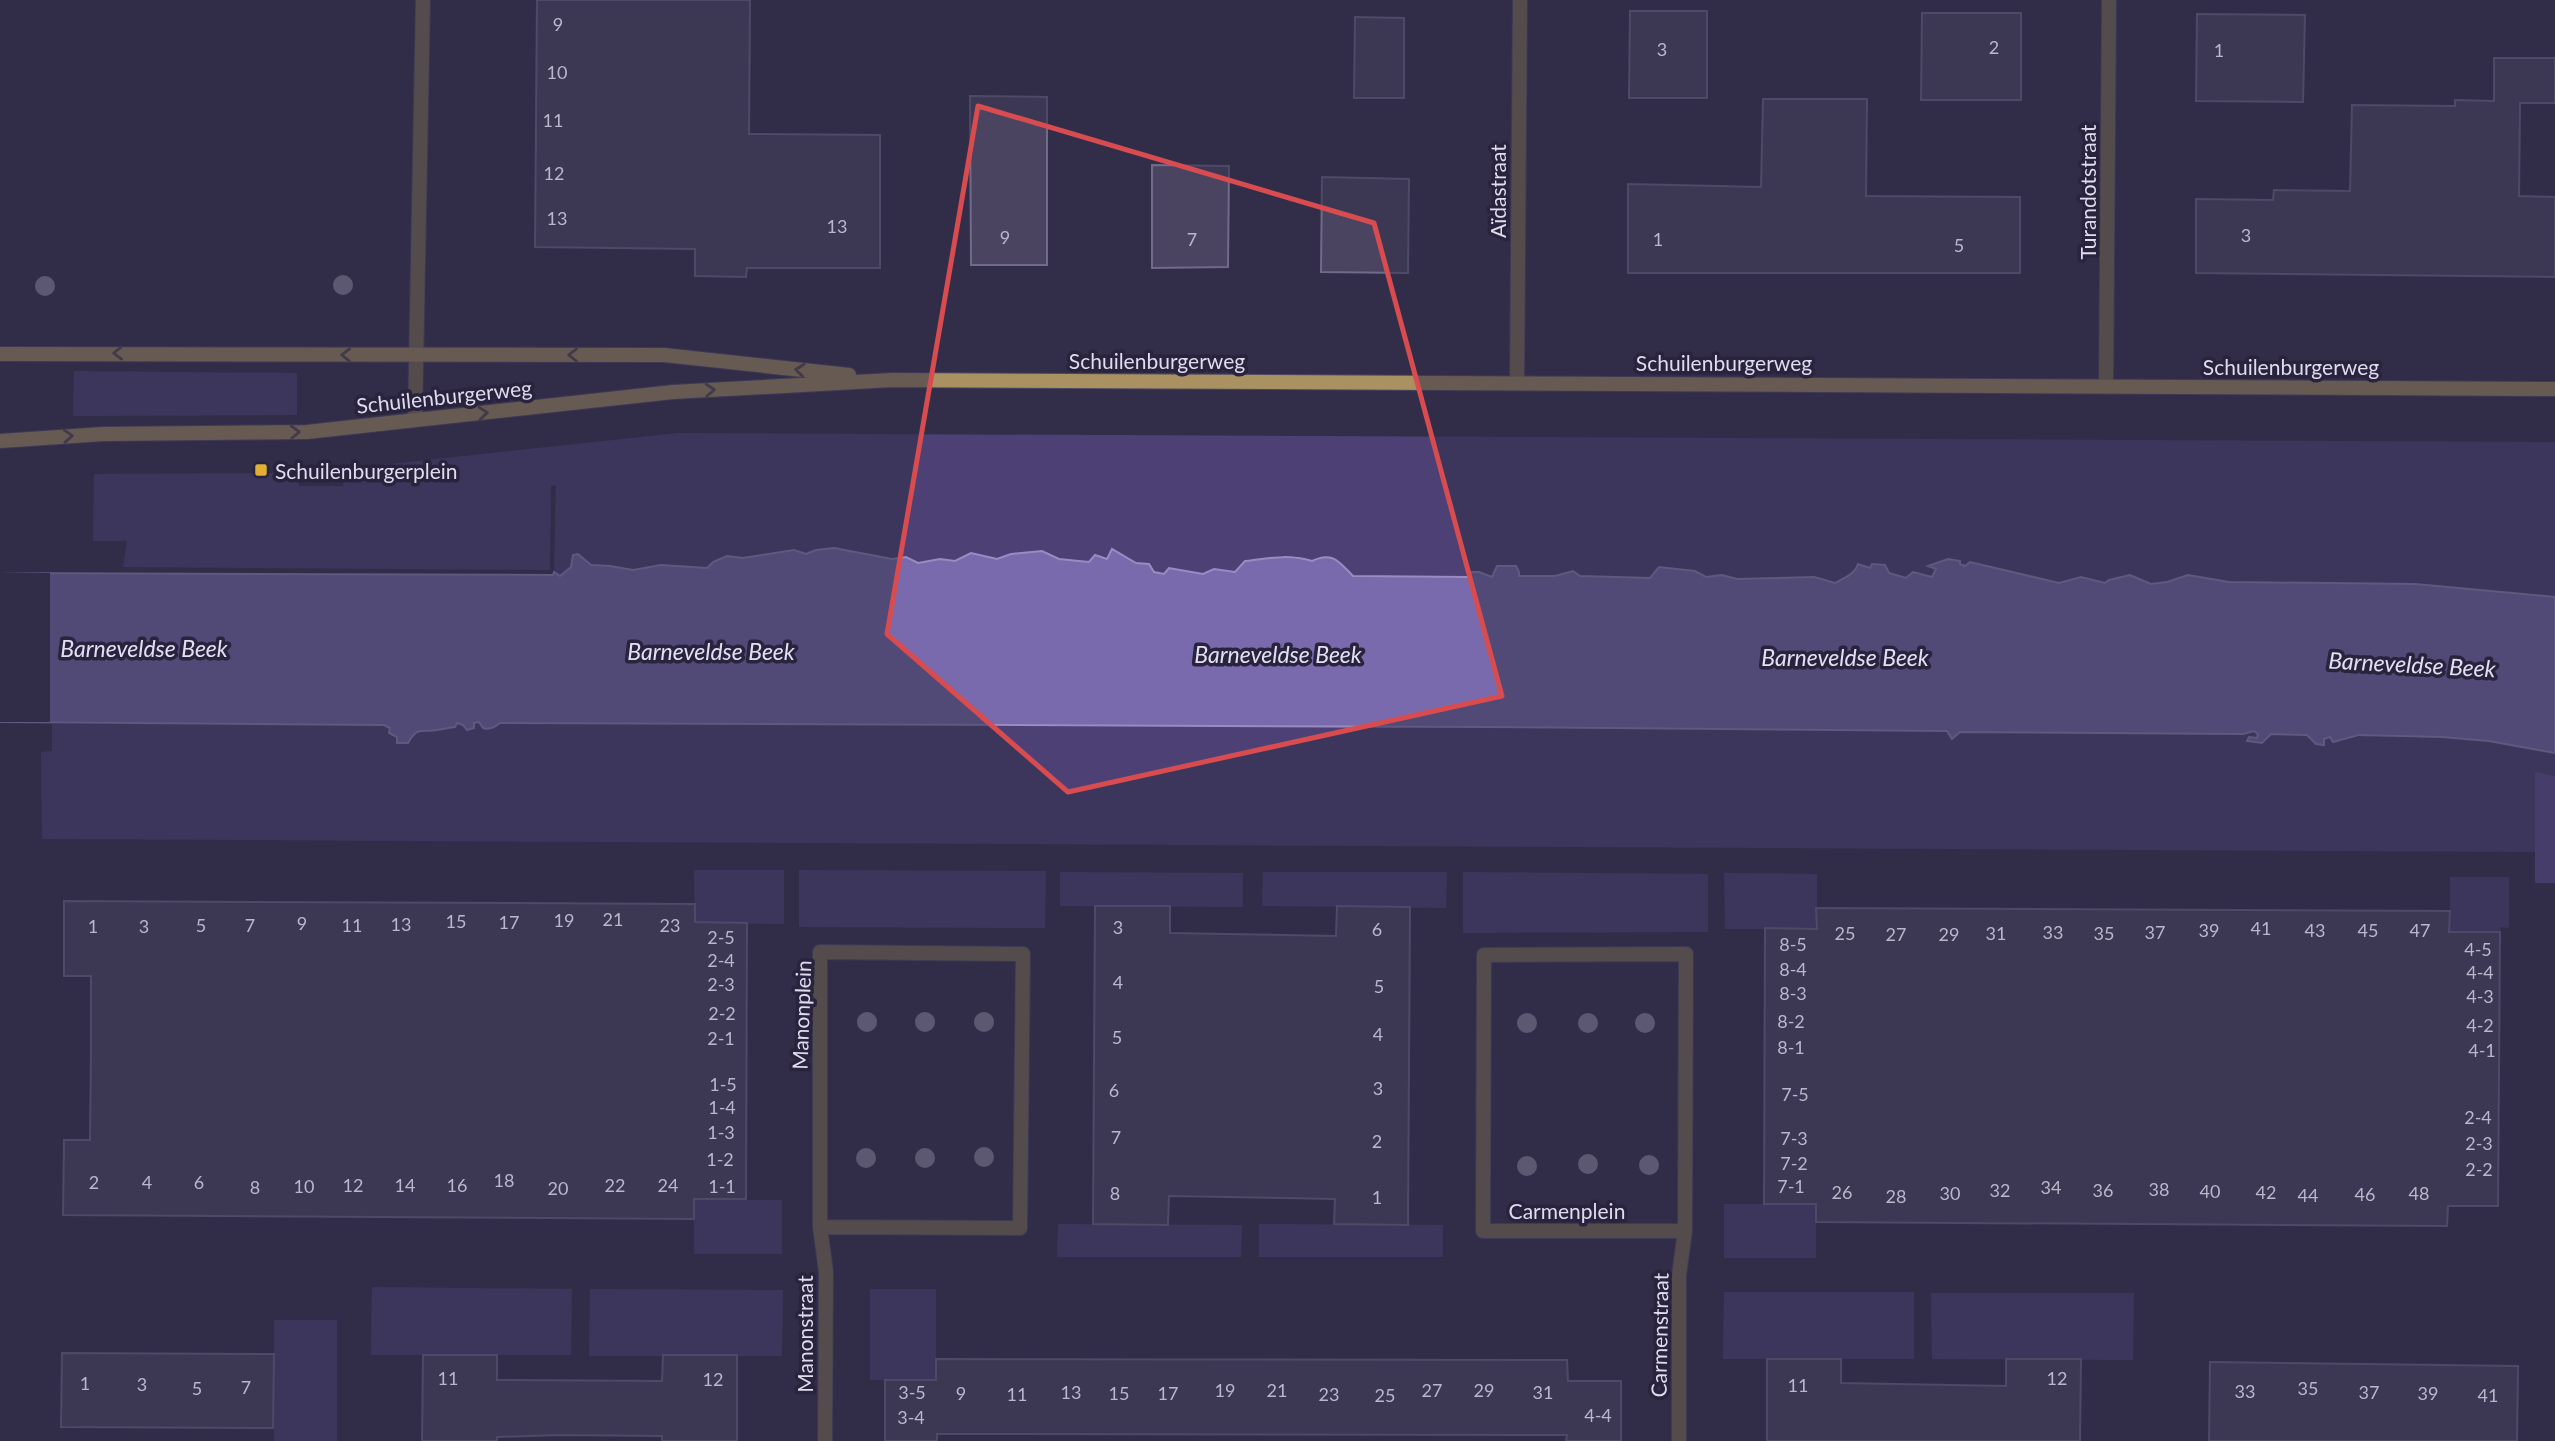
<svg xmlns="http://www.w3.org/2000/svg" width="2555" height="1441" viewBox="0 0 2555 1441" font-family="Lato,sans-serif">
  <rect width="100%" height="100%" fill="#322d48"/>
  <!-- green -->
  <path fill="#4c4074" d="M74,371L297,373V415L73,416Z
    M678,433L2555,442V597L2415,584L2229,582L2188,575L2167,582L2151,584L2130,575L2105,584L2081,577L2059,584L1970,562L1965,566L1936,564L1930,567L1936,568L1932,577L1907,578L1870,568L1857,569L1835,583L1814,577L1737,579L1722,575L1706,577L1695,571L1659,567L1651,578L1580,576L1573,571L1555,576L1492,578L1479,572H1472L1468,577L1353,576L1335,559L1312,561L1295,556H1281L1245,561L1236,573L1214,569L1203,574L1185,570L1164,574L1154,572L1149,564L1136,563L1113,550L1107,559L1090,562L1059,559L1042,551L1011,554L997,559L971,553L955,561L940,559L918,563L906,557L892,559L816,550L806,554L794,550L743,558L727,556L713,562L707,568C692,567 677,565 662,565C653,566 644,570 635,570C607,571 585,554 560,576L554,572L556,486L551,485L550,570L123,567L127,541H93L94,474L299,473V486H343L344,469Z
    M480,722L494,728L499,723L1484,727L1948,731L1953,738L1960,732L2242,734L2254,731L2258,734L2257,738L2249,737L2248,741L2262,743L2271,734L2308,735L2316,744L2330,737L2340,742C2393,723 2499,741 2555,753V776L2535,773V852L42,839L41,752L52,751V724L384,725C392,728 397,734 397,743H408C418,725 421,733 437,730C443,729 448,728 454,727L457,723L463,725Z
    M694,870H784V924L695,923Z
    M799,870L1046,871L1045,928L799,927Z
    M1060,872L1243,873V907L1060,906Z
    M1263,872H1447L1446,908L1262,906Z
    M1463,872L1708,874V932L1463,933Z
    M1724,873L1817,874V929H1725Z
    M2450,877H2509V928L2500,927V933L2450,932Z
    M694,1200H782V1254H694Z
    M1724,1204H1816V1258H1724Z
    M1058,1224L1242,1225L1241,1257H1057Z
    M1259,1224L1443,1225V1257H1259Z
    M372,1287L572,1289L571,1355H371Z
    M590,1289L783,1290L782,1356H589Z
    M870,1289H936V1380H870Z
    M1724,1292H1914V1359H1723Z
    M1931,1293H2134L2133,1360L1932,1359Z
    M274,1320H337V1441H274Z"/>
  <!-- forest -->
  <path fill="#605092" d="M2535,772L2555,776V883H2535Z"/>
  <!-- water -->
  <path fill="#796aae" stroke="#988cc1" stroke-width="2" d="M834,548L892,559L906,557L918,563L940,559L955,561L971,553L997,559L1011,554L1042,551L1059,559L1089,562L1095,555L1107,559L1112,549L1136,563L1149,564L1154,572L1164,574L1169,568L1203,574L1214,569L1235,572L1245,561C1269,558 1289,554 1312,561C1333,551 1339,562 1353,576L1468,577L1472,572H1479L1492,577L1497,566H1516L1519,572V576H1555L1573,571L1580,576L1650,578L1659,567L1695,571L1706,577L1722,575L1737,579L1814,577L1835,583C1844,578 1855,574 1858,564L1870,568L1872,564L1885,565L1889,573L1906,578L1913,572L1932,577L1936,569L1928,566L1948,559L1960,561V564L1965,566L1970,562L2059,583L2081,577L2105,583L2109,580L2130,575L2151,584L2167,582L2188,575L2229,582L2415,584L2555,597V753L2489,741L2442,737L2359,735L2333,742L2330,737L2324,739V745L2316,744L2307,735L2271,734L2262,743L2247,741L2249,737L2257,738L2258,734L2254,731L2243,734L1960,732L1952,739L1947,731L1484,727L500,723C494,728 489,730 483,728L479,722L474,723V728L467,730L463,725L457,723L455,727C448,728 443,729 437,730C422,733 418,725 408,743H397V737L389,733L390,728L384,725L0,722V573L553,575L554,572L560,576L571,567L573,555L578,554L591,565L610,566L633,570L661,565L707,568L713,562L727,556L743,558L794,550L806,554L816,550Z"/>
  <!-- pier -->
  <path fill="#322d48" d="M0,572L50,573V722H0Z"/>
  <!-- building -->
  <path fill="#4a4461" stroke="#716b8a" stroke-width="2" d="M537,0H750L749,134L880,135V268H747L746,277L695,276V249L535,247Z
    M1630,11H1707V98H1629Z
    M1922,13H2021V100H1921Z
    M2197,14L2305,15L2303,102L2196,101Z
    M1355,17L1404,18V98H1354Z
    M2494,58H2555V103H2520L2519,196L2555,197V277L2196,273V199L2273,200L2274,190L2350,191L2352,105L2455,106V100L2494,101Z
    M970,96L1047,97V265H971Z
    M1763,99H1867L1866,196L2020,197V273H1628V184L1761,187Z
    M1152,165L1229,166L1228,267L1152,268Z
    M1322,177L1409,179L1408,273L1321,272Z
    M64,901L695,904V922L747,923L746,1199H694V1219L63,1215L64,1140H90L91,1050V976H64Z
    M1095,906H1170V933L1336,936L1337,906L1410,907L1408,1225L1334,1224L1335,1199L1169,1196L1168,1225L1093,1224Z
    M1816,908L2450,911L2449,932H2500L2498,1206H2448L2447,1226L1816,1222V1204H1764L1765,928L1817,929Z
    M62,1353L274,1354L273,1428L61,1427Z
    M423,1355H497V1380L662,1381L663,1355H737V1441H662V1436L559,1435L497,1437V1441H422Z
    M936,1359L1567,1360L1568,1381H1621V1441H1566L1567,1435L989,1434H937V1441H885V1380H936Z
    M1767,1359H1841V1383L2006,1386V1359H2081L2080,1441H1767Z
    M2210,1362L2518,1366L2517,1441H2209Z"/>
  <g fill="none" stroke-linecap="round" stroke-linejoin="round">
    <defs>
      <path id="street" d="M1517,383L1520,0
        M2106,385L2109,0
        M415,418L423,0
        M820,952L1023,954L1020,1228L820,1227Z
        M1686,954L1685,1231H1483L1484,955Z
        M820,1227L826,1272L825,1441
        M1679,1441V1275L1685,1231"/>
      <path id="secondary" d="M0,354L664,355L849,375
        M0,441L103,434L307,432L673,392L892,380L2555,389"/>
    </defs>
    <!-- street casing -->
    <use href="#street" stroke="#4e4963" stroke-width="16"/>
    <!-- secondary casing -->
    <use href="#secondary" stroke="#4e4963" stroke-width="16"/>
    <!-- street -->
    <use href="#street" stroke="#7e6f51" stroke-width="14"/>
    <!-- secondary -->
    <use href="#secondary" stroke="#a99161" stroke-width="14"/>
  </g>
  <!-- trees -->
  <g fill="#918da4">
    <circle cx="343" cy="285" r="10"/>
    <circle cx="45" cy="286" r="10"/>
    <circle cx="867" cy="1022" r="10"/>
    <circle cx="925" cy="1022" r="10"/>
    <circle cx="984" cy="1022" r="10"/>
    <circle cx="1527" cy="1023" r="10"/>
    <circle cx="1588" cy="1023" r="10"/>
    <circle cx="1645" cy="1023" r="10"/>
    <circle cx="984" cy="1157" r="10"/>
    <circle cx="866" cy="1158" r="10"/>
    <circle cx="925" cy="1158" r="10"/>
    <circle cx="1588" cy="1164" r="10"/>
    <circle cx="1649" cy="1165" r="10"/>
    <circle cx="1527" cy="1166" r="10"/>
  </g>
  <!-- one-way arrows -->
  <defs><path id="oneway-chevron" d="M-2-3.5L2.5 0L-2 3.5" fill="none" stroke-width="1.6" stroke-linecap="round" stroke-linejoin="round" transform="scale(1.75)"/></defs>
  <g stroke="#564a4a">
    <use href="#oneway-chevron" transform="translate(118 353) rotate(-180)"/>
    <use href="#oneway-chevron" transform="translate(346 355) rotate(-179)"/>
    <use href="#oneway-chevron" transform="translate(573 355) rotate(180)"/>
    <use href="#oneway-chevron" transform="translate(800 370) rotate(-174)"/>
    <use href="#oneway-chevron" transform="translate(710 390) rotate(-3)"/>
    <use href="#oneway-chevron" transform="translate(483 413) rotate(-5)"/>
    <use href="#oneway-chevron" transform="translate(295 432) rotate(-2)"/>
    <use href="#oneway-chevron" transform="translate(68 436) rotate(-4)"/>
  </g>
  <!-- marked area -->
  <path d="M0 0H2555V1441H0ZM978,106L1374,223L1502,696L1068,792L887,634Z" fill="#322d48" fill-opacity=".55" fill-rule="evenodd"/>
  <path fill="none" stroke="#d84c50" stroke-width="5" stroke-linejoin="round" d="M978,106L1374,223L1502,696L1068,792L887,634Z"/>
  <!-- markers -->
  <rect fill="#e2ae34" stroke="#29233d" stroke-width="2.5" x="254" y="463" width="14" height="14" rx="3.5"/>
  <g text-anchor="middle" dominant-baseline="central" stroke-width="7" stroke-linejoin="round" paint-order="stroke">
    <!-- number labels -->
    <g font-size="18" fill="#bab6cb">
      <text x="558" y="24">9</text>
      <text x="1994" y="47">2</text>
      <text x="1662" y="49">3</text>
      <text x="2219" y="50">1</text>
      <text x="557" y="72">10</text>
      <text x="553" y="120">11</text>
      <text x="554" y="173">12</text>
      <text x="557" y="218">13</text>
      <text x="837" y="226">13</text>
      <text x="2246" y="235">3</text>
      <text x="1005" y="237">9</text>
      <text x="1192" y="239">7</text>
      <text x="1658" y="239">1</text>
      <text x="1959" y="245">5</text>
      <text x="613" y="919">21</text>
      <text x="564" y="920">19</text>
      <text x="456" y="921">15</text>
      <text x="509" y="922">17</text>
      <text x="302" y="923">9</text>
      <text x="401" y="924">13</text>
      <text x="201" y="925">5</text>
      <text x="250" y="925">7</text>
      <text x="352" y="925">11</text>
      <text x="670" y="925">23</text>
      <text x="93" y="926">1</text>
      <text x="144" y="926">3</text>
      <text x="1118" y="927">3</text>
      <text x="2261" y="928">41</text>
      <text x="1377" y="929">6</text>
      <text x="2209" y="930">39</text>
      <text x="2315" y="930">43</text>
      <text x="2368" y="930">45</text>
      <text x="2420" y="930">47</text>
      <text x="2053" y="932">33</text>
      <text x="2155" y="932">37</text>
      <text x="1845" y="933">25</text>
      <text x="1996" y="933">31</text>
      <text x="2104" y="933">35</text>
      <text x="1896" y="934">27</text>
      <text x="1949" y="934">29</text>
      <text x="721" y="937">2-5</text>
      <text x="1793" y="944">8-5</text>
      <text x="2478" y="949">4-5</text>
      <text x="721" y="960">2-4</text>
      <text x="1793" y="969">8-4</text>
      <text x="2480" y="972">4-4</text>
      <text x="1118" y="982">4</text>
      <text x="721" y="984">2-3</text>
      <text x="1379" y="986">5</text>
      <text x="1793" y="993">8-3</text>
      <text x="2480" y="996">4-3</text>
      <text x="722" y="1013">2-2</text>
      <text x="1791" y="1021">8-2</text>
      <text x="2480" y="1025">4-2</text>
      <text x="1378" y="1034">4</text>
      <text x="1117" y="1037">5</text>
      <text x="721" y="1038">2-1</text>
      <text x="1791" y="1047">8-1</text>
      <text x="2482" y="1050">4-1</text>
      <text x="723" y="1084">1-5</text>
      <text x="1378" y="1088">3</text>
      <text x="1114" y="1090">6</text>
      <text x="1795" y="1094">7-5</text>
      <text x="722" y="1107">1-4</text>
      <text x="2478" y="1117">2-4</text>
      <text x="721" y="1132">1-3</text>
      <text x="1116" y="1137">7</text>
      <text x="1794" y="1138">7-3</text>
      <text x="1377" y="1141">2</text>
      <text x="2479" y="1143">2-3</text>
      <text x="720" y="1159">1-2</text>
      <text x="1794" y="1163">7-2</text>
      <text x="2479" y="1169">2-2</text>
      <text x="504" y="1180">18</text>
      <text x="94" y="1182">2</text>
      <text x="147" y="1182">4</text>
      <text x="199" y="1182">6</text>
      <text x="353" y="1185">12</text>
      <text x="405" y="1185">14</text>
      <text x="457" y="1185">16</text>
      <text x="615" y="1185">22</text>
      <text x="668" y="1185">24</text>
      <text x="304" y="1186">10</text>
      <text x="722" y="1186">1-1</text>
      <text x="1791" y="1186">7-1</text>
      <text x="255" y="1187">8</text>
      <text x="2051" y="1187">34</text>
      <text x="558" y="1188">20</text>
      <text x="2159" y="1189">38</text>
      <text x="2000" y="1190">32</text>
      <text x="2103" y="1190">36</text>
      <text x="2210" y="1191">40</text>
      <text x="1842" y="1192">26</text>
      <text x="2266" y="1192">42</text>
      <text x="1115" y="1193">8</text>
      <text x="1950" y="1193">30</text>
      <text x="2419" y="1193">48</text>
      <text x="2365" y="1194">46</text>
      <text x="2308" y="1195">44</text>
      <text x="1896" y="1196">28</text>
      <text x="1377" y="1197">1</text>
      <text x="448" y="1378">11</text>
      <text x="2057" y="1378">12</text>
      <text x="713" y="1379">12</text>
      <text x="85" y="1383">1</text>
      <text x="142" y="1384">3</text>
      <text x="1798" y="1385">11</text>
      <text x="246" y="1387">7</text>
      <text x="197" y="1388">5</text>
      <text x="2308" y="1388">35</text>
      <text x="1225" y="1390">19</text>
      <text x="1277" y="1390">21</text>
      <text x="1432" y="1390">27</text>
      <text x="1484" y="1390">29</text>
      <text x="2245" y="1391">33</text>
      <text x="912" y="1392">3-5</text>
      <text x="1071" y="1392">13</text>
      <text x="1543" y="1392">31</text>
      <text x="2369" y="1392">37</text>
      <text x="961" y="1393">9</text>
      <text x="1119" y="1393">15</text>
      <text x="1168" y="1393">17</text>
      <text x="2428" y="1393">39</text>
      <text x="1017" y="1394">11</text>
      <text x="1329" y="1394">23</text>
      <text x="1385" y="1395">25</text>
      <text x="2488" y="1395">41</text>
      <text x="1598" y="1415">4-4</text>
      <text x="911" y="1417">3-4</text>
    </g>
    <!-- street labels -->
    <g font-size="21" fill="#dfdcee" stroke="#29233d">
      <text transform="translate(1497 191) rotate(-90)">Aïdastraat</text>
      <text transform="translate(2087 192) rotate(-90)">Turandotstraat</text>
      <text x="1157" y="360">Schuilenburgerweg</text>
      <text x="1724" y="362">Schuilenburgerweg</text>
      <text x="2291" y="366">Schuilenburgerweg</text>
      <text transform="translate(444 396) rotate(-6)">Schuilenburgerweg</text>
      <text transform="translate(801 1015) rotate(-88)">Manonplein</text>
      <text x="1567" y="1210">Carmenplein</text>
      <text transform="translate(804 1334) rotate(-90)">Manonstraat</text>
      <text transform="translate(1659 1335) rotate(-89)">Carmenstraat</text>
    </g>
    <!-- poi labels -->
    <g font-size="21" fill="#dfdcee" stroke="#29233d" text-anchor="start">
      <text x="275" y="470">Schuilenburgerplein</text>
    </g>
    <!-- water labels -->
    <g font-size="23" font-style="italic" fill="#e2dff3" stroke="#29233d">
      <text x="144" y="648">Barneveldse Beek</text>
      <text x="711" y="651">Barneveldse Beek</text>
      <text x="1278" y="654">Barneveldse Beek</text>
      <text x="1845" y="657">Barneveldse Beek</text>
      <text transform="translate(2412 664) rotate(3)">Barneveldse Beek</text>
    </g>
  </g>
</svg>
